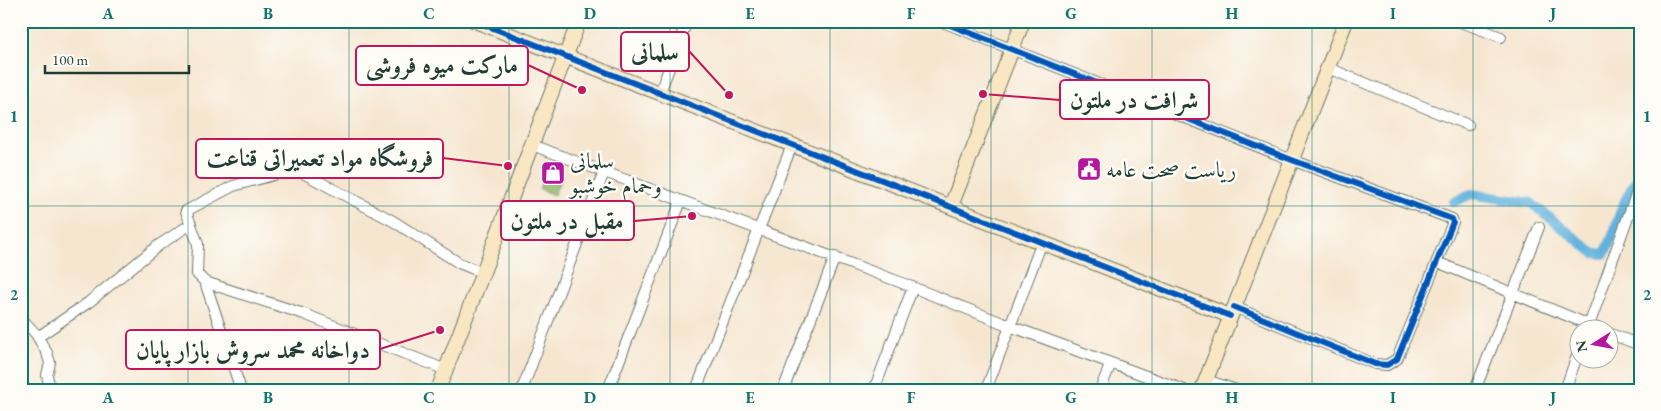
<svg xmlns="http://www.w3.org/2000/svg" width="1661" height="411" viewBox="0 0 1661 411" font-family="'EB Garamond',Amiri,serif">
  <rect width="100%" height="100%" fill="#fdfcf7"/>
  <filter id="ink" filterUnits="userSpaceOnUse"><feTurbulence type="fractalNoise" baseFrequency=".02" numOctaves="2"/><feDisplacementMap in="SourceGraphic" scale="10" xChannelSelector="R" yChannelSelector="G"/><feConvolveMatrix kernelMatrix="1 2 1 2 8 2 1 2 1" color-interpolation-filters="sRGB"/></filter>
  <filter id="wash" filterUnits="userSpaceOnUse"><feTurbulence type="fractalNoise" baseFrequency=".0096" numOctaves="4" result="noise"/><feDisplacementMap in="SourceGraphic" scale="20" xChannelSelector="R" yChannelSelector="G"/><feGaussianBlur stdDeviation="1.12" result="paint"/><feColorMatrix in="noise" values="0 0 0 0 0 0 0 0 0 0 0 0 0 0 0 0 0 1.4 0 .05"/><feComposite in="paint" operator="in"/></filter>
  <g filter="url(#wash)">
    <rect width="100%" height="100%" fill="#f6e6d0"/>
    <!-- forest -->
    <path fill="#90b368" stroke="#58784e" d="M546,171L562,177L554,195L539,189Z"/>
    <g fill="none" stroke-linecap="round" stroke-linejoin="round">
      <!-- canal -->
      <path stroke="#62b2dd" stroke-width="10" d="M1454,202L1471,194L1531,203L1594,253L1604,254C1613,241 1616,225 1621,210C1626,198 1632,186 1640,175"/>
    </g>
  </g>
  <g filter="url(#ink)">
    <g fill="none" stroke-linecap="round" stroke-linejoin="round">
      <defs>
        <path id="street" d="M940,21L1292,160L1452,219L1453,222L1397,359L1387,365L1375,364L1234,307
          M1458,21L1501,37
          M1328,68L1468,125
          M660,92L687,21
          M532,145L897,281L1010,326L1184,390
          M1437,262L1597,328
          M205,282L304,314L446,370
          M21,318L36,334L47,353L50,363L47,375L49,385L54,390
          M1588,328L1638,189
          M1608,333L1640,345
          M38,337L89,302L159,245L191,224
          M1206,380L1236,390
          M241,390L205,282L197,274L198,244L186,211L233,186L292,170L301,172L393,221L459,263L483,273
          M522,390L604,172
          M608,390L681,201
          M696,390L792,145
          M783,390L835,257
          M874,390L913,287
          M986,390L1042,242
          M1100,390L1111,363
          M1475,390L1539,227
          M1565,390L1578,353"/>
        <path id="secondary" d="M475,21L1230,316
          M951,206L1023,21
          M438,390L579,21
          M1202,390L1346,21"/>
      </defs>
      <!-- street casing -->
      <use href="#street" stroke="#6a786b" stroke-width="12"/>
      <!-- secondary casing -->
      <use href="#secondary" stroke="#6a786b" stroke-width="16"/>
      <!-- street -->
      <use href="#street" stroke="#fff" stroke-width="10"/>
      <!-- secondary -->
      <use href="#secondary" stroke="#f9e7c3" stroke-width="14"/>
      <defs>
        <path id="cycleway" d="M475,21L1230,316
          M940,21L1292,160L1452,219L1453,222L1397,359L1387,365L1375,364L1234,307"/>
      </defs>
      <!-- cycleway casing -->
      <use href="#cycleway" stroke="#fdfcf7" stroke-width="9"/>
      <!-- cycleway -->
      <use href="#cycleway" stroke="#0057b8" stroke-width="6"/>
    </g>
  </g>
  <!-- grid -->
  <path fill="none" stroke="#0f766e" stroke-width="1" stroke-opacity="0.55" d="M188,21V390M349,21V390M509,21V390M670,21V390M830,21V390M991,21V390M1152,21V390M1312,21V390M1473,21V390M21,206H1640"/>
  <!-- icons -->
  <defs>
    <symbol id="civic-square" viewBox="-11 -11 22 22"><rect x="-9" y="-9" width="18" height="18" rx="4" fill="#b5179e" stroke="#fdfcf7"/><path d="M-.6-6.5H3V-4.5H.6V-3L4-1V1h2V6H-6V1h2V-1L-.6-3ZM-1.2 2.5V6h2.4V2.5Z" fill="#fff"/></symbol>
    <symbol id="shop-square" viewBox="-11 -11 22 22"><rect x="-9" y="-9" width="18" height="18" rx="4" fill="#b5179e" stroke="#fdfcf7"/><path d="M-5-2.5h2.3a2.7 3.5 0 0 1 5.4 0H5L5.5 6h-11ZM-1.5-2.5h3a1.5 2.3 0 0 0-3 0Z" fill="#fff"/></symbol>
  </defs>
  <g fill-rule="evenodd">
    <use href="#civic-square" x="1075" y="155" width="28" height="28"/>
    <use href="#shop-square" x="539" y="159" width="28" height="28"/>
  </g>
  <g text-anchor="middle" dominant-baseline="central" stroke-width="5" stroke-linejoin="round" paint-order="stroke">
    <!-- poi labels -->
    <g font-size="22" fill="#1f3d34" stroke="#fdfcf7" text-anchor="start">
      <text x="570" y="160">سلمانی<tspan x="570" dy="25">وحمام خوشبو</tspan></text>
      <text x="1106" y="169">ریاست صحت عامه</text>
    </g>
  </g>
  <!-- callouts -->
  <path fill="none" stroke="#c2185b" stroke-width="2" d="M729 95L689 51M582 90L528 65M983 94L1060 100M508 166L443 158M692 216L634 221M440 330L380 349"/>
  <g fill="#c2185b" stroke="#fdfcf7" stroke-width="2">
    <circle cx="729" cy="95" r="5"/>
    <circle cx="582" cy="90" r="5"/>
    <circle cx="983" cy="94" r="5"/>
    <circle cx="508" cy="166" r="5"/>
    <circle cx="692" cy="216" r="5"/>
    <circle cx="440" cy="330" r="5"/>
  </g>
  <g fill="#fdfcf7" stroke="#c2185b" stroke-width="2">
    <rect x="621" y="32" width="68" height="39" rx="5"/>
    <rect x="356" y="46" width="172" height="39" rx="5"/>
    <rect x="1060" y="80" width="149" height="39" rx="5"/>
    <rect x="196" y="139" width="247" height="39" rx="5"/>
    <rect x="501" y="201" width="133" height="39" rx="5"/>
    <rect x="126" y="330" width="254" height="39" rx="5"/>
  </g>
  <g font-size="24" text-anchor="middle" font-weight="bold" fill="#1f3d34">
    <text x="655" y="60">سلمانی</text>
    <text x="442" y="73">مارکت میوه فروشی</text>
    <text x="1134" y="108">شرافت در ملتون</text>
    <text x="320" y="166">فروشگاه مواد تعمیراتی قناعت</text>
    <text x="567" y="229">مقبل در ملتون</text>
    <text x="253" y="358">دواخانه محمد سروش بازار پایان</text>
  </g>
  <!-- margin -->
  <rect width="1661" height="411" fill="none" stroke="#fdfcf7" stroke-width="55"/>
  <!-- north arrow -->
  <g transform="translate(1594 344) rotate(259)"><circle r="24" fill="#fdfcf7" stroke="#a4b0a9"/>
  <path d="M0-4L9 19L0 12L-9 19Z" fill="#b5179e"/>
  <text y="-8" font-size="14" font-weight="bold" text-anchor="middle" fill="#1f3d34">N</text>
  </g>
  <!-- scale -->
  <path d="M45 65v8h144v-8" fill="none" stroke="#1f3d34" stroke-width="2.5"/>
  <text x="52" y="65" font-size="15" fill="#1f3d34" stroke="#fdfcf7" stroke-width="4" paint-order="stroke">100 m</text>
  <rect x="28" y="28" width="1606" height="356" fill="none" stroke="#0f766e" stroke-width="2"/>
  <g font-size="16" text-anchor="middle" font-weight="bold" fill="#0f766e">
    <text x="108" y="19">A</text>
    <text x="268" y="19">B</text>
    <text x="429" y="19">C</text>
    <text x="590" y="19">D</text>
    <text x="750" y="19">E</text>
    <text x="911" y="19">F</text>
    <text x="1071" y="19">G</text>
    <text x="1232" y="19">H</text>
    <text x="1393" y="19">I</text>
    <text x="1553" y="19">J</text>
    <text x="14" y="122">1</text>
    <text x="1647" y="122">1</text>
    <text x="14" y="300">2</text>
    <text x="1647" y="300">2</text>
    <text x="108" y="403">A</text>
    <text x="268" y="403">B</text>
    <text x="429" y="403">C</text>
    <text x="590" y="403">D</text>
    <text x="750" y="403">E</text>
    <text x="911" y="403">F</text>
    <text x="1071" y="403">G</text>
    <text x="1232" y="403">H</text>
    <text x="1393" y="403">I</text>
    <text x="1553" y="403">J</text>
  </g>
</svg>
